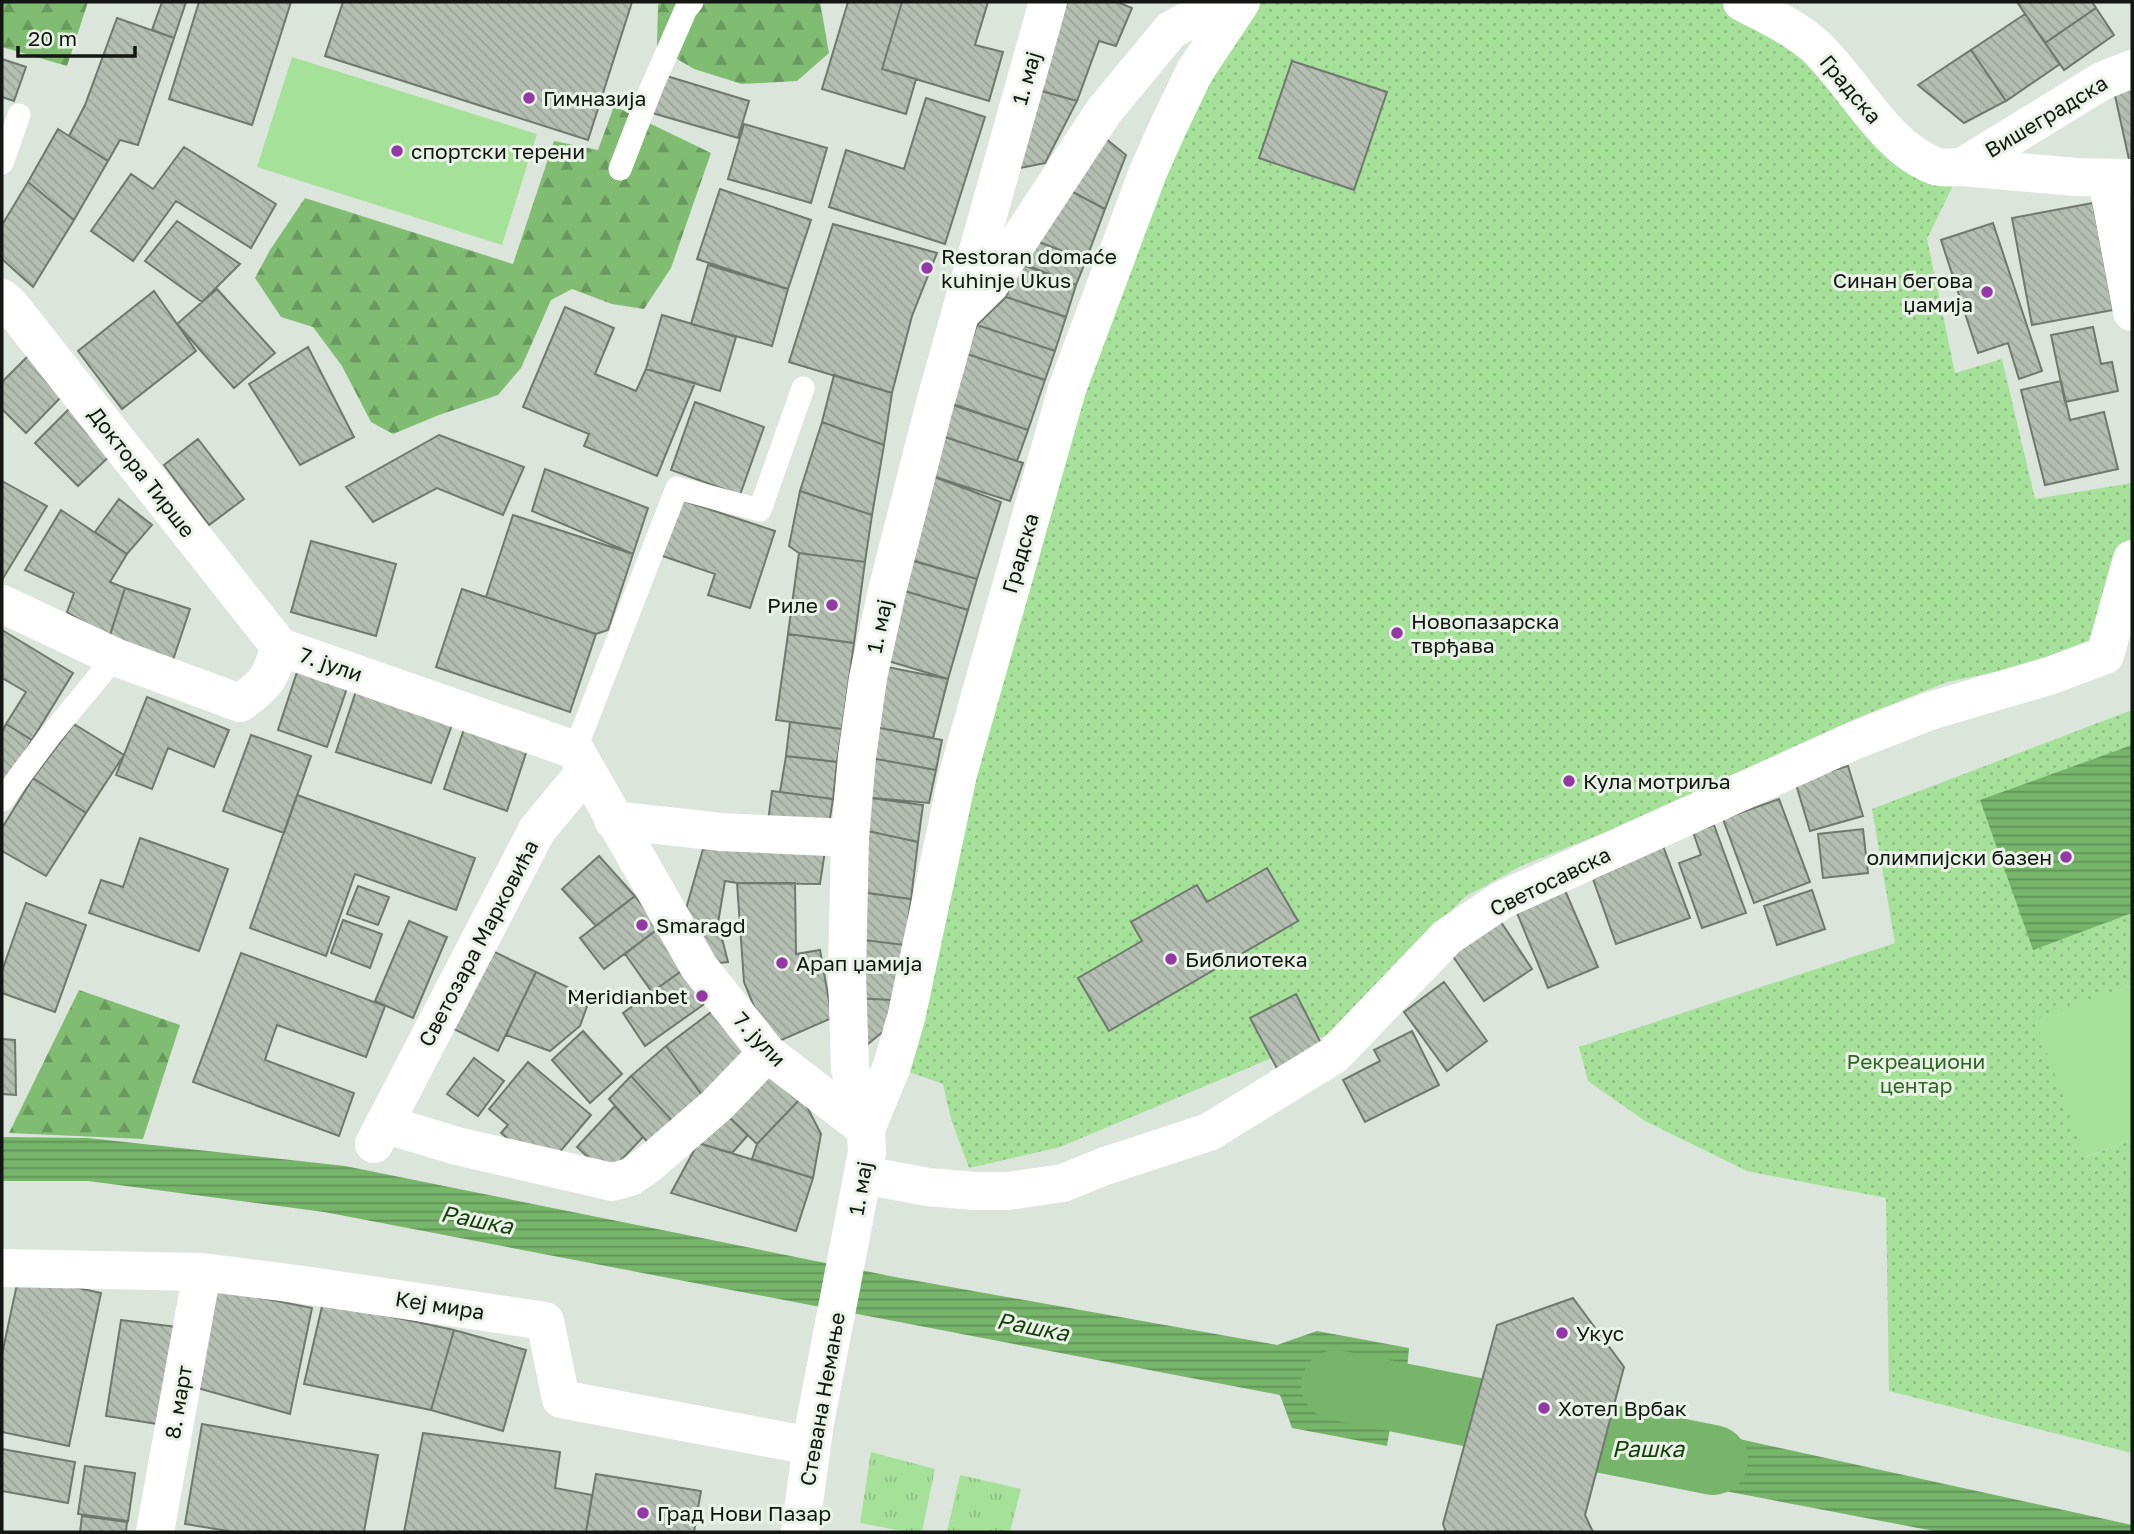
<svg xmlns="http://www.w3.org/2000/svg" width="2134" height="1534" viewBox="0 0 2134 1534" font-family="'Golos Text',sans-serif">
  <defs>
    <pattern id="grass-tufts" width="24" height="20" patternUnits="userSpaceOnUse" patternTransform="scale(1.75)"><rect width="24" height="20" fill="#a6e19a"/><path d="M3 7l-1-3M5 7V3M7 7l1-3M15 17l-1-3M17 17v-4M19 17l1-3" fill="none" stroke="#8ec084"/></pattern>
    <pattern id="forest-firs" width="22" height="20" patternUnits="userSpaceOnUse" patternTransform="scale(1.75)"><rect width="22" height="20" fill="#80bd73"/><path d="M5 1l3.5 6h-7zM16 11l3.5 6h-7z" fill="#68995d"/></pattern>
    <pattern id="park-dots" width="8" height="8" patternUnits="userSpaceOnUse" patternTransform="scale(1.75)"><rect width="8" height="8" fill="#a6e19a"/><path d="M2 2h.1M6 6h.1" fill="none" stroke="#8ec084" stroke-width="1.8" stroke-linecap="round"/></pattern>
    <pattern id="water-rules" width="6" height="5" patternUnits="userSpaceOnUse" patternTransform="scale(1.75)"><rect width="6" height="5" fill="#77b56b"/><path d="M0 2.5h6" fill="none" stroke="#609257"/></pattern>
    <pattern id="building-back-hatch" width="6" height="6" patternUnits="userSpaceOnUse" patternTransform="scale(1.75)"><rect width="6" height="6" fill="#b5beb3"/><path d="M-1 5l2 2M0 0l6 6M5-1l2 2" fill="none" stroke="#9ba399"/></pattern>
  </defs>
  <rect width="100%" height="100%" fill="#dce5db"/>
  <!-- grass -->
  <path fill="url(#grass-tufts)" d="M871,1452L935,1469L922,1532H907L860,1523Z
    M960,1475L1021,1489L1010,1532H947Z"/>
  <!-- forest -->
  <path fill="url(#forest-firs)" d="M2,2H88L67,66L2,47Z
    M662,2H820L829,53L797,81L742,84L694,69L657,47L658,5Z
    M614,106L711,153L671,268L644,309L612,304L572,289L551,300L521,368L498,395L439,415L393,434L371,422L342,366L313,327L281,317L255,278L270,250L305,198L513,264L554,141L598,150Z
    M79,990L180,1025L143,1139L9,1133Z"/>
  <!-- park -->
  <path fill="url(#park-dots)" d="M1241,2H1742L1854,90L1962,167L1927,239L1955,373L2002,359L2035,499L2132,483V559L2105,655L2019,667L1947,682L1867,714L1611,830L1521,866L1465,897L1327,1035L1060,1147L969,1168L951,1119L943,1084L892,1066L1067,389Z
    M2132,710V985L2036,1021L2086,1157L2132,1140V1453L1889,1391L1886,1198L1747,1171L1645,1121L1588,1081L1579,1047L1895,943L1872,809Z"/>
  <!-- pitch -->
  <path fill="#a6e19a" d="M292,57L537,134L502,245L257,167Z
    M2132,985V1140L2085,1157L2035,1020Z"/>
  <!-- water -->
  <path fill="url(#water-rules)" d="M2132,745V913L2033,950L1980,800Z
    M2,1137L88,1138L345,1166L895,1277L1277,1345L1317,1331L1409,1348L1407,1369L1438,1376L1426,1429L1391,1422L1387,1446L1292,1428L1280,1395L324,1212L88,1181H2Z
    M1625,1414L2132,1525V1532H1939L1615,1470Z"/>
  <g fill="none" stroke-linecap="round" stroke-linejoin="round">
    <!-- river -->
    <path stroke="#77b56b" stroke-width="70" d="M1336,1385L1713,1460"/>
  </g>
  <!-- building -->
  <path fill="url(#building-back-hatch)" stroke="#70786f" stroke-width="2" d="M162,2H186L174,38L152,30Z
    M199,2H291L252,125L169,99Z
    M343,2H632L588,140L325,56Z
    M848,2H902L882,69L916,79L906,114L822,89Z
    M902,2H988L975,45L1003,52L989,101L882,69Z
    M1067,2H1117L1132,8L1116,46L1099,41L1077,101L1038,90Z
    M2017,2H2092L2096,8L2045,43Z
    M2096,8L2114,35L2064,70L2045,43Z
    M2025,14L2060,64L2006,101L1971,50Z
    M117,18L174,38L138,145L120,140L108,161L69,136L85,105Z
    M1971,50L2006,101L1964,123L1918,85Z
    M2,59L26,67L14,101L2,97Z
    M1292,61L1387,92L1354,190L1259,158Z
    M660,74L749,101L738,138L649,112Z
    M2132,78V164H2130L2112,82Z
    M1038,90L1077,101L1045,163L1020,168Z
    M926,98L985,117L945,244L829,207L846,150L904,169Z
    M744,124L827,148L811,203L728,179Z
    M58,129L108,161L74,220L28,182Z
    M1105,138L1126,155L1105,209L1069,190Z
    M184,147L276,204L251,248L176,201L133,261L91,231L131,174L153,189Z
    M28,182L74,220L33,287L2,259V225Z
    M720,189L811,220L788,289L697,259Z
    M1069,190L1105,209L1086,260L1034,240Z
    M2093,203L2113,310L2032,325L2012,218Z
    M177,221L240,264L202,302L145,261Z
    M1993,223L2042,371L2019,379L2008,343L1978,353L1941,240Z
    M833,224L937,253L912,316L892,393L789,362Z
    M1034,240L1086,260L1076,285L1024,264Z
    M1018,263L1076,285L1066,317L1006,297Z
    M708,265L788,289L772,346L691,324Z
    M217,289L275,353L234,388L177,324Z
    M154,291L196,351L122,409L78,351Z
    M1006,297L1066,317L1055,351L977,325Z
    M565,307L614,328L595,374L636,391L646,369L695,383L657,476L584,446L589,434L523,407Z
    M662,315L736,337L720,391L646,369Z
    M977,325L1055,351L1045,380L967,354Z
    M2093,327L2101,364L2112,362L2118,391L2065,402L2051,335Z
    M308,347L354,437L300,465L249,384Z
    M967,354L1045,380L1028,430L950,404Z
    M28,356L65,393L26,433L2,409V382Z
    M834,375L892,393L884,445L822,422Z
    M2061,381L2070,420L2104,412L2118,469L2045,485L2021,390Z
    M695,402L764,427L740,495L671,470Z
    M953,404L1028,430L1017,461L942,436Z
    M71,407L115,451L78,486L35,443Z
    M822,422L884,445L872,515L800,491Z
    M439,435L524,467L503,515L437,488L373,522L346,487Z
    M942,436L1023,463L1010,501L929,475Z
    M198,439L244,499L209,525L164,465Z
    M545,469L648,508L633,554L532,511Z
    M929,475L1001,502L977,579L908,559Z
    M2,481L47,506L2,580Z
    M800,491L872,515L865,562L799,553L789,546Z
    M119,499L152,525L127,554L95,532Z
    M678,499L775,531L750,608L708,595L715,574L660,555Z
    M61,510L127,554L110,582L125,588L109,638L67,612L74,593L25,570Z
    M513,515L633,554L608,630L596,634L486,597Z
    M311,541L396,564L376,636L291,612Z
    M799,553L865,562L854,643L788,634Z
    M913,561L977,579L968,610L905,591Z
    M125,588L190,609L170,669L106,648Z
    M462,589L596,634L570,712L436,667Z
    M905,591L968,610L948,679L885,660Z
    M2,630L73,673L32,740L6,724L26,692L2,678Z
    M788,634L854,643L842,729L776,720Z
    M887,667L948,679L933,738L875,727Z
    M297,672L347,688L327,747L278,730Z
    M356,691L453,722L431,783L336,752Z
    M147,697L229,730L214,767L168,748L152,789L116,775Z
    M790,722L842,729L837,762L786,756Z
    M6,724L32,740L2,790V732Z
    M74,724L124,755L86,813L33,778Z
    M465,726L528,747L507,811L444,789Z
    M875,727L942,740L936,770L871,758Z
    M251,735L311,756L284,833L223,811Z
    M786,756L837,762L833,799L780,792Z
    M871,758L936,770L929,803L863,797Z
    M1848,766L1863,816L1810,831L1795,781Z
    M33,778L86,813L46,876L2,851V828Z
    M772,791L833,799L827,837L767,829Z
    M297,795L475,858L456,910L355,874L326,956L250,928Z
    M863,797L923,805L918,842L854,828Z
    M1779,799L1810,882L1754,903L1723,819Z
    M1714,825L1746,913L1702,928L1679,863L1701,855L1693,832Z
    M854,828L918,842L911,899L852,891Z
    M1863,829L1868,873L1823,878L1818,834Z
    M140,838L228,869L199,951L89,913L101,880L123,887Z
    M1663,846L1690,918L1616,944L1593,879Z
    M703,849L825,851L820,884L737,883L725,881L718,923L728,962L707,964L686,909Z
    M599,856L635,896L596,926L562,889Z
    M1267,868L1298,921L1109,1031L1078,978L1142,941L1131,922L1197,885L1207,902Z
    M737,883H795L796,954L820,950L832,1018L770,1045L744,982Z
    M358,886L389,897L378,925L347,914Z
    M1564,888L1598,967L1548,988L1515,908Z
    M1812,890L1825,929L1777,945L1764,906Z
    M861,892L911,899L905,945L855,939Z
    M635,896L659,928L604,969L580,938Z
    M26,903L86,925L55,1012L2,993V971Z
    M343,920L382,934L370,968L331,953Z
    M409,921L447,937L413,1018L375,1001Z
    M1501,922L1532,969L1484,1001L1452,955Z
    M659,928L687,967L652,992L625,954Z
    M855,939L905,945L891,1000L854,998Z
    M482,946L536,972L498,1051L444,1024Z
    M241,953L385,1006L366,1057L277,1025L269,1048L265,1060L354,1093L339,1136L193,1082Z
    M687,967L710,1000L645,1046L623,1013Z
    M536,972L590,998L580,1026L550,1051L506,1035Z
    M1444,982L1487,1041L1447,1071L1404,1012Z
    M1296,994L1325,1051L1280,1074L1250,1018Z
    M854,998L891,1000L885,1030L868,1044Z
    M715,1009L752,1059L702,1095L666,1046Z
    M583,1031L622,1074L590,1103L552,1060Z
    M1412,1031L1439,1085L1365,1122L1343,1080L1380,1061L1374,1050Z
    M2,1039L15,1040L16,1095L2,1094Z
    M666,1046L702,1095L675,1124L631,1076Z
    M474,1058L504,1081L478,1116L447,1094Z
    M528,1062L591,1115L553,1160L526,1154L501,1133L508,1125L489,1109Z
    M759,1069L802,1097L757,1144L720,1108Z
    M631,1076L675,1124L652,1147L609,1099Z
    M802,1097L821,1134L813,1178L752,1159L757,1144Z
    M615,1106L643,1137L607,1175L577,1147Z
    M726,1114L748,1135L732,1153L698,1143Z
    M698,1143L813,1178L796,1231L671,1193Z
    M19,1275L101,1293L69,1446L2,1432V1354Z
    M217,1289L312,1308L290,1414L194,1387Z
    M1573,1298L1624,1367L1585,1515L1593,1532H1446L1443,1524L1497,1325Z
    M323,1302L454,1330L431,1410L304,1384Z
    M121,1320L178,1327L164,1425L106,1416Z
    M454,1330L526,1350L503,1431L431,1410Z
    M202,1424L378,1455L364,1532H234L185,1524Z
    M423,1433L560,1452L555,1488L592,1495L586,1532H404Z
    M2,1449L75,1462L68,1503L2,1491Z
    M85,1466L135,1473L128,1521L78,1514Z
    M596,1474L701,1491L694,1532H586Z
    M82,1516L127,1522L126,1532H80Z"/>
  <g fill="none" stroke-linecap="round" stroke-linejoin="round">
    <!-- service -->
    <path stroke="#fff" stroke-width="23" d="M2,163L19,115
      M620,169L651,89L686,9L692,2
      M575,750L677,488L760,510L803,388
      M2,800L49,737L115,657"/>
    <!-- minor -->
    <path stroke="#fff" stroke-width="38" d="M1962,167L2075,177L2132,178
      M2107,179L2132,312
      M2,298L10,305L280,647
      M2,604L115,657L240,703C267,684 270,678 280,647
      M280,647L575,750L699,967L767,1053L866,1129
      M613,820L721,832L850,838
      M384,1124L457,1146L612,1182L630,1177L649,1164L717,1105L767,1053
      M374,1144L537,830L586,771
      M863,1175L928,1187L974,1191H1008L1063,1183L1105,1166L1209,1132L1334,1055L1447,937L1502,900L1853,741L1930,711L2052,675L2105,655L2132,559
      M2,1268L202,1272L297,1284L545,1321L561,1399L811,1446
      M155,1532L202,1272"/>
    <!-- tertiary -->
    <path stroke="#fff" stroke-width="38" d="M1742,2C1766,15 1794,27 1815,46C1854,82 1884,147 1935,166C1943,169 1953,167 1962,167L2102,81L2132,69
      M964,310L991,283L1104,111L1171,30L1211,8L1230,2
      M866,1129L892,1066L906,1018L958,774L1067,389L1148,172L1168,127L1195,71L1241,2
      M800,1532L815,1423L867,1152L866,1129L850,1069L847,973L850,838L857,756L868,678L887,591L934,407L1048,2"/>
  </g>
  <!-- markers -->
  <g fill="#9239a5" stroke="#eaf3e8" stroke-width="2.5">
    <circle cx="529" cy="98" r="7"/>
    <circle cx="397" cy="151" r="7"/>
    <circle cx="927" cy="268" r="7"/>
    <circle cx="1987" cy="292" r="7"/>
    <circle cx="832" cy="605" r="7"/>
    <circle cx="1397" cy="633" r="7"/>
    <circle cx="1569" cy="781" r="7"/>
    <circle cx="2066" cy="857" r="7"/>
    <circle cx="642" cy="925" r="7"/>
    <circle cx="1171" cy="959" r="7"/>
    <circle cx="782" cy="963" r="7"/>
    <circle cx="702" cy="996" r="7"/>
    <circle cx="1562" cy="1333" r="7"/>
    <circle cx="1544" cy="1408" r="7"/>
    <circle cx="643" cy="1513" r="7"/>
  </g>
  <g text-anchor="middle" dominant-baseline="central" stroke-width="6" stroke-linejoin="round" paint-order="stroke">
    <!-- street labels -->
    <g font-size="21" fill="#131612" stroke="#eaf3e8">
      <text transform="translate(1026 78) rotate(-74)">1. мај</text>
      <text transform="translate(1851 89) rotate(50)">Градска</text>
      <text transform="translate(2046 116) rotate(-31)">Вишеградска</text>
      <text transform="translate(142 472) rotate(52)">Доктора Тирше</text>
      <text transform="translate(1020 553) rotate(-74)">Градска</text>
      <text transform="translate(879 626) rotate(-78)">1. мај</text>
      <text transform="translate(331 664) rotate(19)">7. јули</text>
      <text transform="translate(1550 881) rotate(-26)">Светосавска</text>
      <text transform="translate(478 943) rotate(-62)">Светозара Марковића</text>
      <text transform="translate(760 1039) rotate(47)">7. јули</text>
      <text transform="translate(860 1188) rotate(-80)">1. мај</text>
      <text transform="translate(440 1305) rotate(9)">Кеј мира</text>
      <text transform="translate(822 1399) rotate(-80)">Стевана Немање</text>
      <text transform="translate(178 1402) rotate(-80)">8. март</text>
    </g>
    <!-- poi labels -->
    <g font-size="21" fill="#131612" stroke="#eaf3e8" text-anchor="start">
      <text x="543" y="98">Гимназија</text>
      <text x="411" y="151">спортски терени</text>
      <text x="941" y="256">Restoran domaće<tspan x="941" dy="24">kuhinje Ukus</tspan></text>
      <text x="1973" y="280" text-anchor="end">Синан бегова<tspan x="1973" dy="24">џамија</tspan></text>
      <text x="818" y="605" text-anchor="end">Риле</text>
      <text x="1411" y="621">Новопазарска<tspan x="1411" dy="24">тврђава</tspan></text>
      <text x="1583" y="781">Кула мотриља</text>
      <text x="2052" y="857" text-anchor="end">олимпијски базен</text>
      <text x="656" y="925">Smaragd</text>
      <text x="1185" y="959">Библиотека</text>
      <text x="796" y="963">Арап џамија</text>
      <text x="688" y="996" text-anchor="end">Meridianbet</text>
      <text x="1576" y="1333">Укус</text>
      <text x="1558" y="1408">Хотел Врбак</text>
      <text x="657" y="1513">Град Нови Пазар</text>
    </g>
    <!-- park labels -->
    <g font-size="21" fill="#2c671f" stroke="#eaf3e8">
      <text x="1916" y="1061">Рекреациони<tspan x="1916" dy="24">центар</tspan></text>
    </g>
    <!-- water labels -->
    <g font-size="23" font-style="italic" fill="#153e0b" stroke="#eaf3e8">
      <text transform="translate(477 1219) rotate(11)">Рашка</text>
      <text transform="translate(1033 1326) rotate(11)">Рашка</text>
      <text x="1648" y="1448">Рашка</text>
    </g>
  </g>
  <!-- border -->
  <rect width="2134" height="1534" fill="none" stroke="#131612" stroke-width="7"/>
  <!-- scale -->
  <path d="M18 46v10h117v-10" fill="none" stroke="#131612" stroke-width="3.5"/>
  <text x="28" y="46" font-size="21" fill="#131612" stroke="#eaf3e8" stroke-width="5" paint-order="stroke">20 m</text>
</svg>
